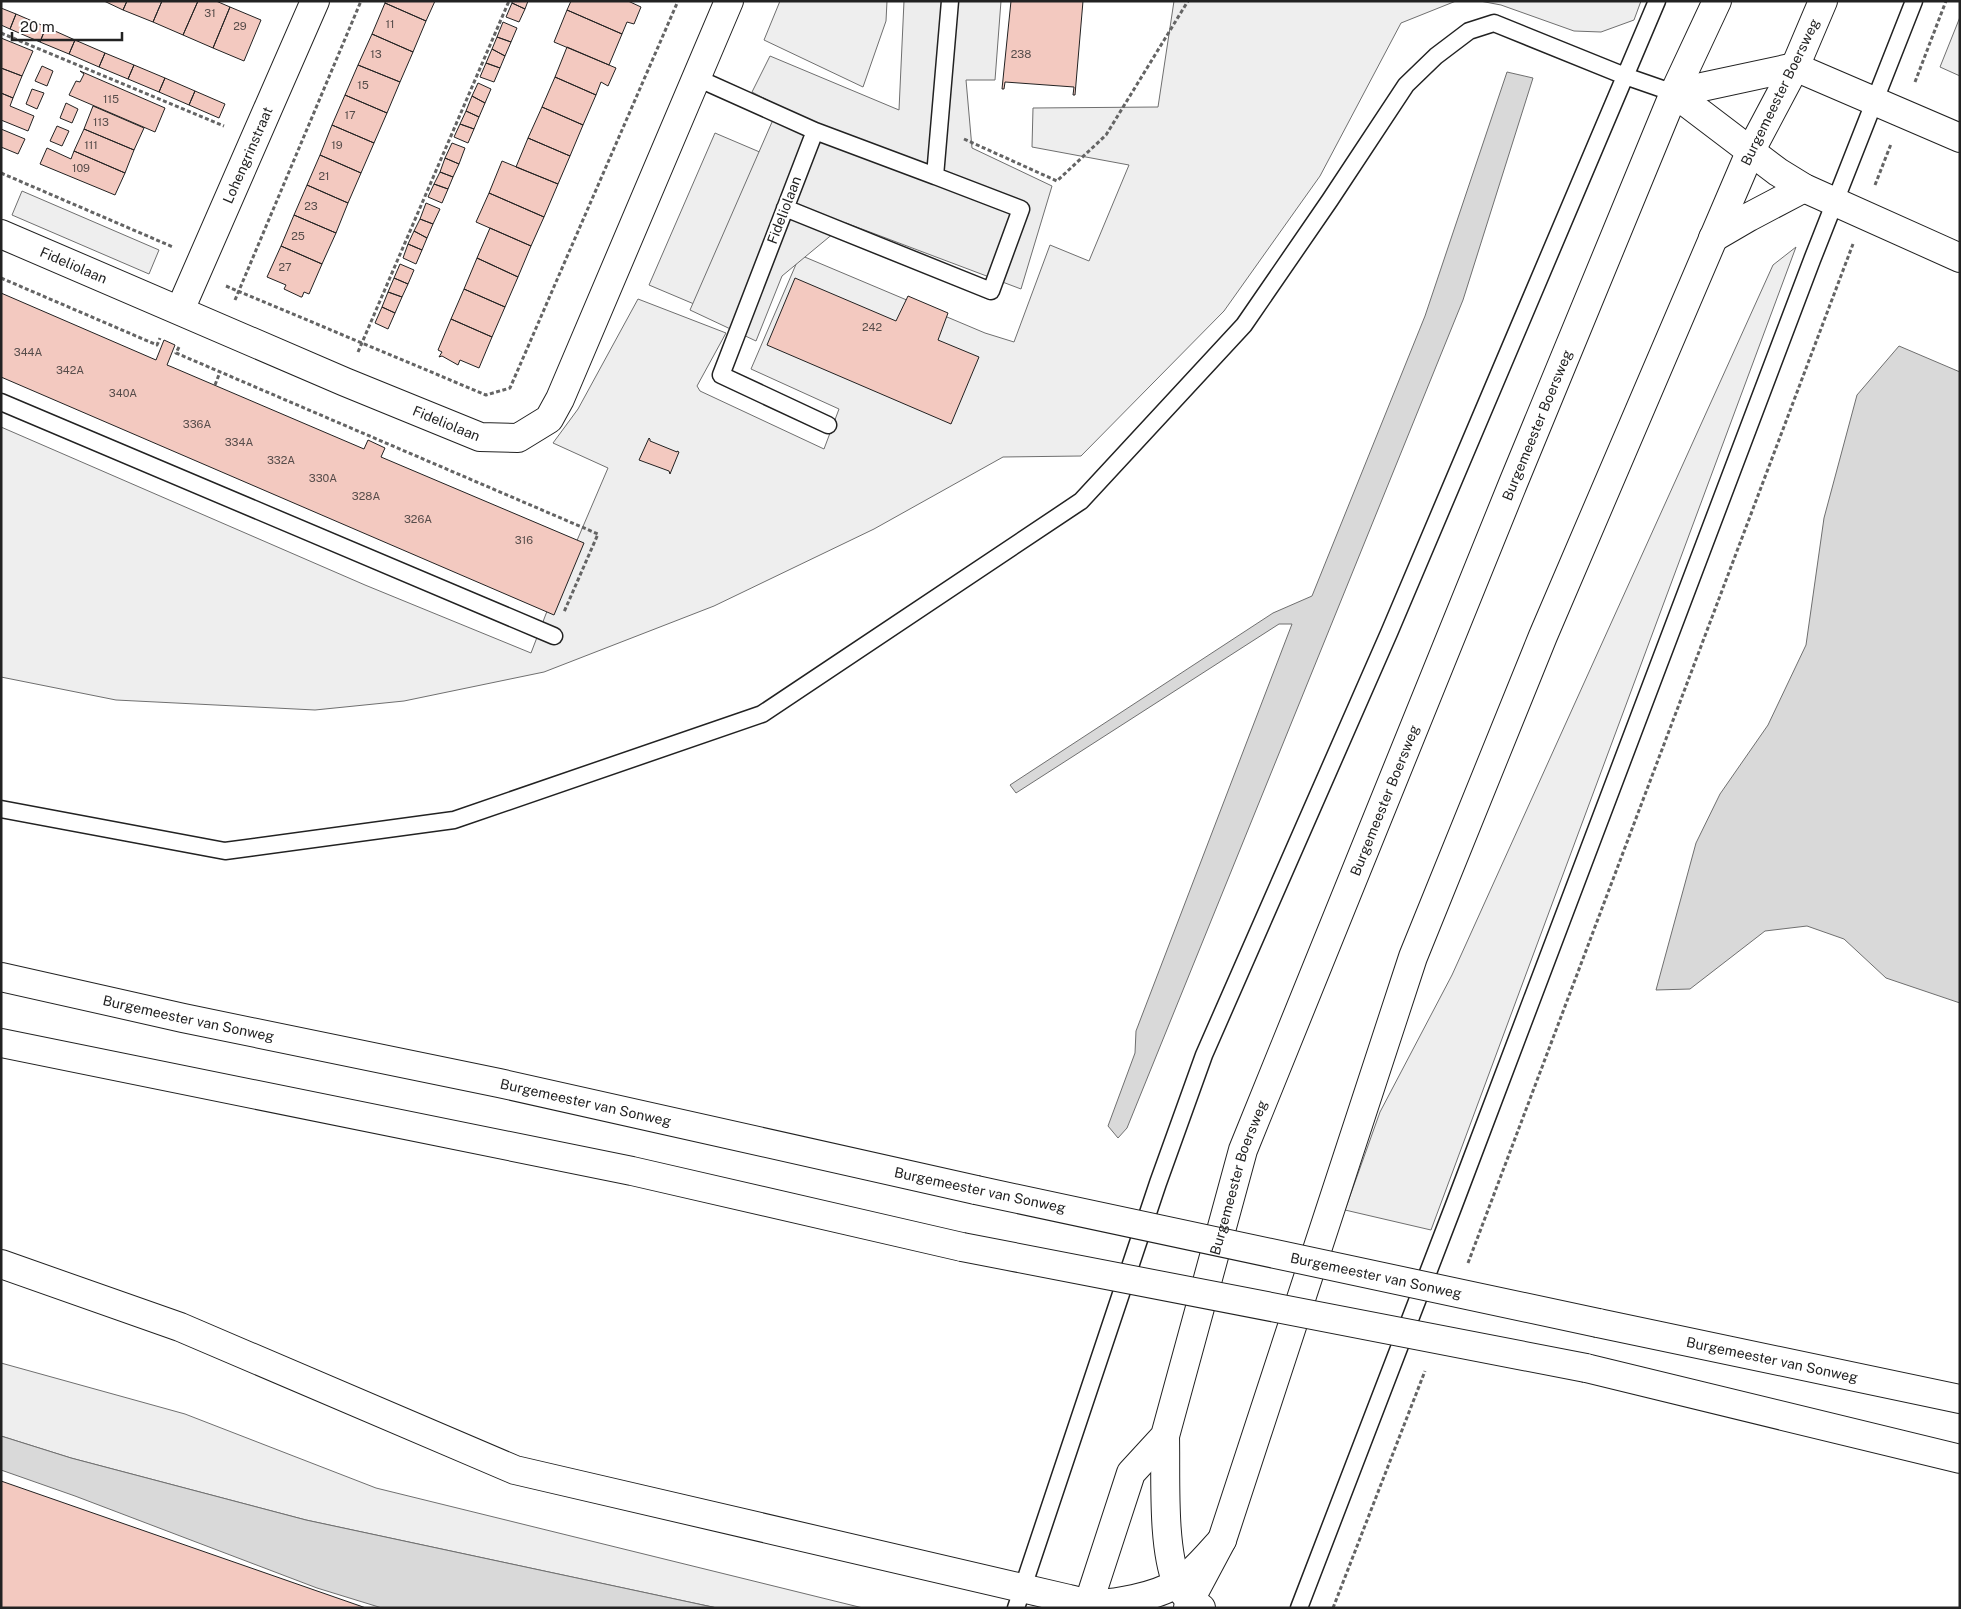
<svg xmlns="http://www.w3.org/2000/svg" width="1961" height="1609" viewBox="0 0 1961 1609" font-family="'Public Sans',sans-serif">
  <rect width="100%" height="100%" fill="#fff"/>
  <!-- green -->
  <path fill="#eee" stroke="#6f6f6f" d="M780,1H887L886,21L863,87L764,40Z
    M1174,1H1456L1401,23L1320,176L1224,311L1081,456L1003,457L874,529L714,606L544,672L404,701L315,710L116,700L1,677V427L365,585L531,653L549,606L608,468L553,443L578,409L638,299L726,333L697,386L700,391L824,449L839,409L751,369L800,255L985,333L1014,342L1050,245L1089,261L1129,165L1032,147L1033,108L1158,107Z
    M1480,1H1641L1634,20L1601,32L1574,31L1501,5Z
    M1960,17V76L1940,67Z
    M715,133L762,153L694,304L649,285Z
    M22,191L159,250L149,274L12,215Z
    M1796,247L1431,1230L1345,1210L1380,1112L1452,975L1773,265Z
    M1,1363L185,1414L376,1488L863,1608H717L306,1520L71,1458L1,1436Z"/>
  <!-- parking -->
  <path fill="#ededed" stroke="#6f6f6f" d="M904,1H1001L995,80H966L972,148L1052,186L1021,289L846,223L782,276L756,341L690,310L779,106L752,92L770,56L899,110Z"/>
  <!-- water -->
  <path fill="#d9d9d9" stroke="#6f6f6f" d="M1507,72L1533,78L1463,300L1127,1128L1118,1138L1108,1126L1135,1053L1136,1031L1292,624H1279L1016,793L1010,785L1273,613L1312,596L1425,316Z
    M1899,346L1960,372V1003L1886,978L1844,939L1807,926L1765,931L1690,989L1656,990L1696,843L1720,794L1768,725L1806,645L1824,518L1857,395Z
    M1,1436L71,1458L306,1520L717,1608H382L317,1588L75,1496L1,1470Z"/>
  <!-- building -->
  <path fill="#f3c9c0" stroke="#222" d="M104,1H127L123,10Z
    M127,1H162L153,22L123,10Z
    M162,1H198L183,35L153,22Z
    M198,1H216L230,7L213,48L183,35Z
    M385,1H435L426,21L385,3Z
    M512,1H528L525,9L512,3Z
    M571,1H628L641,7L634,24L627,22L622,34L567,10Z
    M1011,1H1083L1075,95H1073L1074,87L1005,82L1004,89H1002Z
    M385,3L426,21L413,52L372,34Z
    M512,3L525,9L519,22L506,17Z
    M230,7L261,20L244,61L213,48Z
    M1,8L16,14L10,29L1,25Z
    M567,10L622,34L609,65L554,42Z
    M16,14L46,27L40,42L10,29Z
    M503,22L517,28L511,42L497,37Z
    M46,27L75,40L69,54L40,42Z
    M372,34L413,52L400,82L358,65Z
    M497,37L511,42L505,56L492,49Z
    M1,38L33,51L22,76L1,68Z
    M75,40L105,53L99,67L69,54Z
    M567,47L616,68L608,86L601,82L596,95L555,77Z
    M492,49L505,56L500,68L486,63Z
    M105,53L134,65L128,79L99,67Z
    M486,63L500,68L494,82L480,77Z
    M134,65L165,78L159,92L128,79Z
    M358,65L400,82L387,113L345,95Z
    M42,66L53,71L47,86L35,81Z
    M1,68L22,76L13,98L1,93Z
    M80,71L165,108L155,132L69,95L76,81L80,82L84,74Z
    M555,77L596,95L583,125L542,107Z
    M165,78L195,91L189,105L159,92Z
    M478,83L491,89L485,103L472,96Z
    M32,89L44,93L37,109L26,104Z
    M195,91L225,104L219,118L189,105Z
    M1,93L13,98L10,106L34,116L28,131L1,120Z
    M345,95L387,113L374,143L332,125Z
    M472,96L485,103L479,117L466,111Z
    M66,103L78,109L72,123L60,118Z
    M93,106L144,128L134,150L84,129Z
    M542,107L583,125L570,156L528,138Z
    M466,111L479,117L474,129L460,124Z
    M460,124L474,129L468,143L454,137Z
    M332,125L374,143L361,173L320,155Z
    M57,126L69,131L62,146L50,141Z
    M1,129L25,139L18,154L1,147Z
    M84,129L134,150L125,173L74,151Z
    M528,138L570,156L558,184L516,167Z
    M452,143L465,148L459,164L445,158Z
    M47,148L71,159L74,151L125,173L115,195L40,164Z
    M320,155L361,173L348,203L307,185Z
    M445,158L459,164L453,177L440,172Z
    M502,161L558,184L544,217L489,193Z
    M440,172L453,177L448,189L434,184Z
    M434,184L448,189L442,203L428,197Z
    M307,185L348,203L336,233L294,215Z
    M489,193L544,217L531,246L476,222Z
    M426,203L440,209L433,224L420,219Z
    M294,215L336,233L322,264L281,246Z
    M420,219L433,224L427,238L414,231Z
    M490,228L531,246L518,277L477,258Z
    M414,231L427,238L422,250L408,244Z
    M408,244L422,250L416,264L403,258Z
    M281,246L322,264L309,294L304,292L302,297H301L284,289L286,285L267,277Z
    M477,258L518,277L505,307L464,289Z
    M400,264L414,270L408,284L394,278Z
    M394,278L408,284L402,297L388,292Z
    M795,278L896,321L908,296L948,313L938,340L979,357L951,424L767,345Z
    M464,289L505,307L492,337L451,319Z
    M388,292L402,297L395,313L382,307Z
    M1,293L156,360L164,340L175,345L167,365L172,367L364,449L368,440L385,448L381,457L584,543L554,615L1,377Z
    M382,307L395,313L388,329L375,323Z
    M451,319L492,337L479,368L460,360L458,365L442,356L439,357L442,352L438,350Z
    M649,438L650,439V441L677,452V451L679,452L670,474L669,471L639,460Z
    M1,1481L366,1608H1Z"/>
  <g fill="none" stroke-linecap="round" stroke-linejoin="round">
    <defs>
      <path id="service" d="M697,78L815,131L935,176L950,1
        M815,131L721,375L828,425
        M785,208L991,291L1021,209L935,176
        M1,402L554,636
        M1,809L225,851L454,820L762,714L1081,501L1244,325L1330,200L1406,85L1436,56L1469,31L1494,23L1625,76L1674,93
        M1016,1608L1158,1183L1204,1055L1389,633L1657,1
        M1299,1608L1454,1205L1812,260L1914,1"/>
      <g id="minor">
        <path id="s1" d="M1,234L345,382L480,437L518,438L549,419L560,399L729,1"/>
        <path id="s2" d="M180,310L315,1"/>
      </g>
      <path id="secondary" d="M1674,93L1717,1
        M1751,150L1795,67L1823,1"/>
      <g id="primary">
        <path id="s3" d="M1087,1608L1131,1473L1165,1436L1243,1150L1514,481L1674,93"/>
        <path d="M1188,1608L1190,1600L1222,1540L1413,957L1543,636L1751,150"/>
      </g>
      <g id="motorway">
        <path d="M1674,93L1778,172L1804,188L1960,258"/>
        <path d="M1674,93L1795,67L1960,138"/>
        <path d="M1713,238L1749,217L1804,188"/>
        <path id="s4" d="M1,977L183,1018L499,1083L976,1190"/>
        <path d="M1,1043L632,1171L962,1247"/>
        <path d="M1,1264L180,1327L515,1470L1069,1599C1075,1600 1081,1603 1088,1603C1113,1606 1156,1596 1178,1583C1195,1572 1208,1555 1222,1540"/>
        <path id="s5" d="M1598,1323L1960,1399"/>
        <path d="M1586,1368L1960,1459"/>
        <path d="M1165,1436C1166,1477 1162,1546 1177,1583C1182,1593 1191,1601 1201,1608"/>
      </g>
    </defs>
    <!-- service casing -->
    <use href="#service" stroke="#222" stroke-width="19"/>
    <!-- minor casing -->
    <use href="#minor" stroke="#222" stroke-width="30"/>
    <!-- secondary casing -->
    <use href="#secondary" stroke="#222" stroke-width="30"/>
    <!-- primary casing -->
    <use href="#primary" stroke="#222" stroke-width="30"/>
    <!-- motorway casing -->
    <use href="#motorway" stroke="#222" stroke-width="30"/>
    <!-- path -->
    <path stroke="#646464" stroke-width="3" stroke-dasharray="4 2.5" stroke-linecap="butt" d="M1,33L224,126
      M1915,82L1946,1
      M964,139L1057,181L1106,135L1188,1
      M1,173L173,247
      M1875,185L1891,144
      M1,278L157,345L160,338
      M226,286L486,395L510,388L678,1
      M235,300L361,1
      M179,347L176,353L598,534L564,612
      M358,352L509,1
      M215,385L220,372
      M1468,1263L1853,244
      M1333,1608L1425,1371"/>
    <!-- service -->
    <use href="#service" stroke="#fff" stroke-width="16"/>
    <!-- minor -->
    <use href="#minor" stroke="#fff" stroke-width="28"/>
    <!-- secondary -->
    <use href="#secondary" stroke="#fff" stroke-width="28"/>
    <!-- primary -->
    <use href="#primary" stroke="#fff" stroke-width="28"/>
    <!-- motorway -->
    <use href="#motorway" stroke="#fff" stroke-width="28"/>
    <defs>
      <g id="motorway-bridge">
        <path id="s6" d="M976,1190L1598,1323"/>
        <path d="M962,1247L1586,1368"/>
      </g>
    </defs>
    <!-- motorway-bridge casing -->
    <use href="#motorway-bridge" stroke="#222" stroke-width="30" stroke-linecap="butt"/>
    <!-- motorway-bridge -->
    <use href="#motorway-bridge" stroke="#fff" stroke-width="28"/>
  </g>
  <g text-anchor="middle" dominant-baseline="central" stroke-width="4" stroke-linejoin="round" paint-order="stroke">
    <!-- number labels -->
    <g font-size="11" fill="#564c4a">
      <text x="210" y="13">31</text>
      <text x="390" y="24">11</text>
      <text x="240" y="26">29</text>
      <text x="376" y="54">13</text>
      <text x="1021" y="54">238</text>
      <text x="363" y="85">15</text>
      <text x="111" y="99">115</text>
      <text x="350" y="115">17</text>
      <text x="101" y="122">113</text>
      <text x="91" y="145">111</text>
      <text x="337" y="145">19</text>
      <text x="81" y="168">109</text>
      <text x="324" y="176">21</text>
      <text x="311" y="206">23</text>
      <text x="298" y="236">25</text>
      <text x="285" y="267">27</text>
      <text x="872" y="327">242</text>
      <text x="28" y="352">344A</text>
      <text x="70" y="370">342A</text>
      <text x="123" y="393">340A</text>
      <text x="197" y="424">336A</text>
      <text x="239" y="442">334A</text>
      <text x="281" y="460">332A</text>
      <text x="323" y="478">330A</text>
      <text x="366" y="496">328A</text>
      <text x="418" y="519">326A</text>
      <text x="524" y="540">316</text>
    </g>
    <!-- street labels -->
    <g font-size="14" fill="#222" stroke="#fff">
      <text transform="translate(1780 92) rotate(-64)">Burgemeester Boersweg</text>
      <text stroke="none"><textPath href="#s2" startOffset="169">Lohengrinstraat</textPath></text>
      <text transform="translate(784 210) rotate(-69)">Fideliolaan</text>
      <text stroke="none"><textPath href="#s1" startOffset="79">Fideliolaan</textPath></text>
      <text stroke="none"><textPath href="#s1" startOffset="484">Fideliolaan</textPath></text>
      <text stroke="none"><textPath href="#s3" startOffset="1271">Burgemeester Boersweg</textPath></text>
      <text stroke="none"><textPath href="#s3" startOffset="866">Burgemeester Boersweg</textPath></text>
      <text stroke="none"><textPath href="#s4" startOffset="192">Burgemeester van Sonweg</textPath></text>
      <text stroke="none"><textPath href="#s4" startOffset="598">Burgemeester van Sonweg</textPath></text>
      <text stroke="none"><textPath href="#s3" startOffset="461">Burgemeester Boersweg</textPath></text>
      <text transform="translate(980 1190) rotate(12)">Burgemeester van Sonweg</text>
      <text stroke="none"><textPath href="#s6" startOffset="409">Burgemeester van Sonweg</textPath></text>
      <text stroke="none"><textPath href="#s5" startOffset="178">Burgemeester van Sonweg</textPath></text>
    </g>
  </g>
  <!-- border -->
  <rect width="1961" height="1609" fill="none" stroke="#222222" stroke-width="5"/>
  <!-- scale -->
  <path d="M12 32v8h110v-8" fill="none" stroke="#222222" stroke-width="2.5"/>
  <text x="20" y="32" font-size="15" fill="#222222" stroke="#ffffff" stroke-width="4" paint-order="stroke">20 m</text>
</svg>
